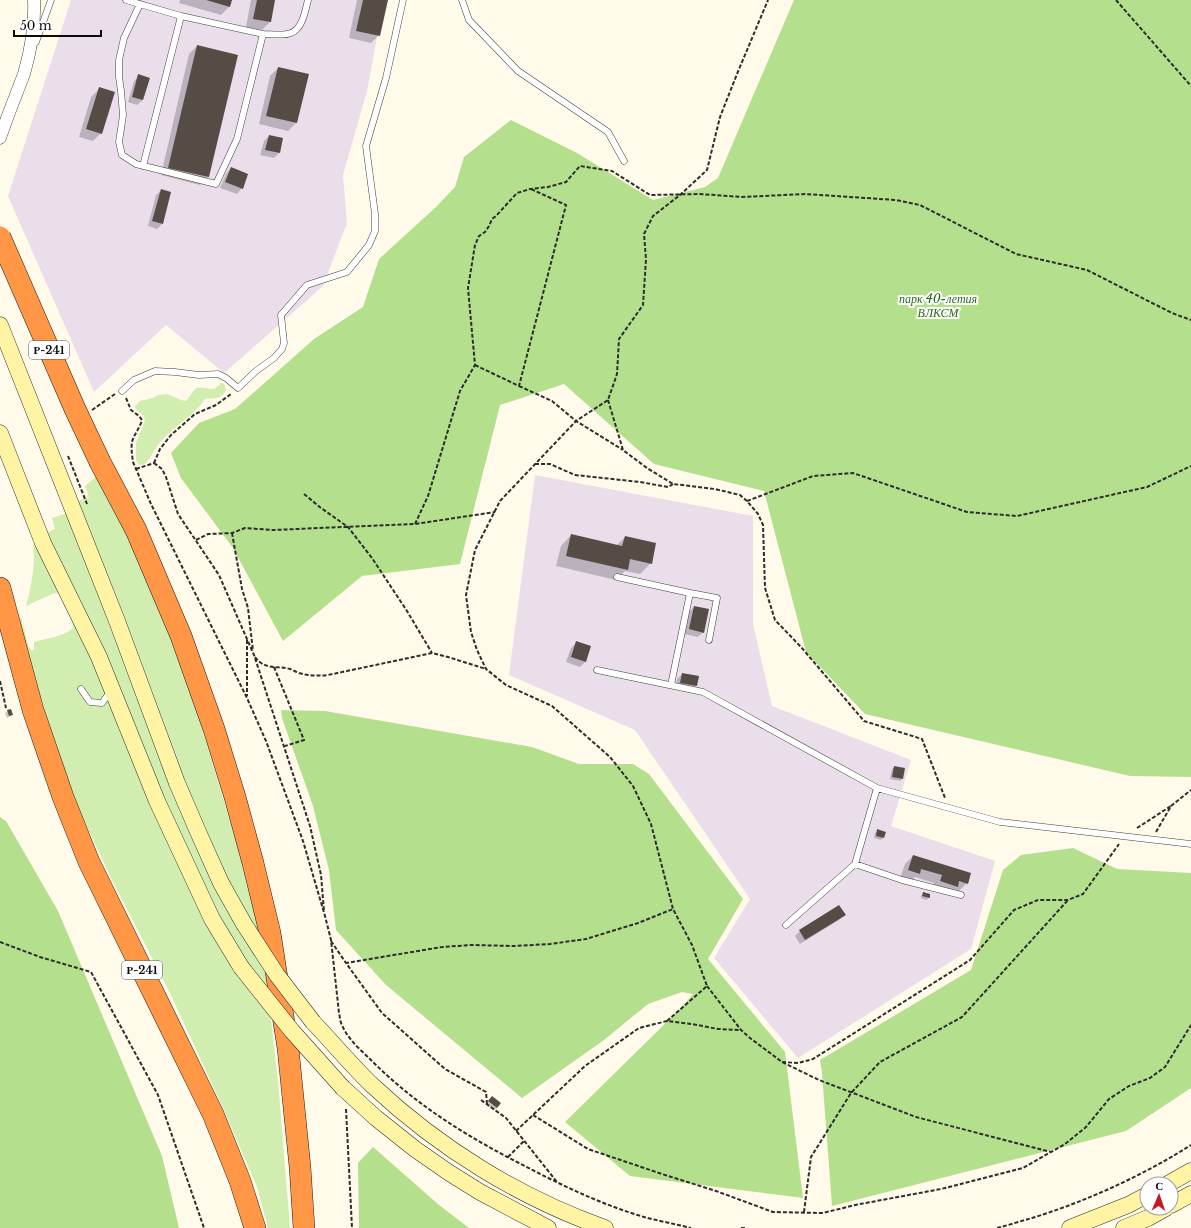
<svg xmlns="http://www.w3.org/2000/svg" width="1191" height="1228" viewBox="0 0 1191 1228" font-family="'Libre Baskerville',serif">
  <rect width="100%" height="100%" fill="#fffae9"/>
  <!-- industrial -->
  <path fill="#eadeeb" d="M71,0H384L367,91L343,175L347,223L323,286L224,373L166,325L94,392L8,196Z
    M535,475L753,516V624L772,706L911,760L891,826L995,861L971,949L798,1058L714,958L750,899L635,730L509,675Z"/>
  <!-- green -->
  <path fill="#d1edaf" d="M221,383H223L225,386L226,391C219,400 215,398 205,399C193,417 172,427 158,445C152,452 151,460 143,465L139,464L136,460V443L144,423L145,419L143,415L136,410L135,406L140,401L153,398L158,395L167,394L181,400L186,401L196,388C209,385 211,395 221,383Z
    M98,475L132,546L158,607L179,662L198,715L233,831L258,922L263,951L278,1081L290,1228H268L257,1187L224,1110L169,991L112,880L76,803L51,733L19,620L21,617L28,645L31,650H34V642C45,639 65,636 73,628C73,620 68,599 61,595C59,593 55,593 52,594L26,606C30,591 33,576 34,561C34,553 32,546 35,538L55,529L52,518L67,513L65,506L89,497L85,486Z"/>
  <!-- forest -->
  <path fill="#b4df8d" d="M794,0H1191V777L1130,776L865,714L806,652L764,491L654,464L564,384L500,405L460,564L362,576L283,641L233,548L181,478L171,453L199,423L235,409L314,339L363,307L379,259L436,207L455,187L464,157L511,120L577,153L653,200L705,187L718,178Z
    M281,710L325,711L532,747L579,764H633L649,774L743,899L708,959L785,1052L803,1198L630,1176L565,1122L682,1007L693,994L682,992L648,1004L604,1040L522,1098L386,985L336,930L329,870L313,806L282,718Z
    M0,817L6,821L58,911L162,1156L179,1228H0Z
    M1073,848L1117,869L1191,873V1088L1126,1131L832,1206L822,1073L820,1060L971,970L1003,870L1021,855Z
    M373,1147L439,1205L469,1228H359L358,1163Z"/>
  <!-- shadow -->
  <path fill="#0003" d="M180,0H231L229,7L221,15L179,3Z
    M251,0H274L270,22L262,30L246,27Z
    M357,0H387L379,35L371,43L349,38Z
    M197,46L237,56L208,177L200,185L161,175L189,54Z
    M278,68L296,123L288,131L259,124L270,76Z
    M139,76L143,100L137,105L128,102L134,81Z
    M99,89L101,133L93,141L79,137L91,97Z
    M269,136L279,153L274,158L260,155L264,141Z
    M231,168L242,188L237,194L220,188L226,174Z
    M161,190L162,224L157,229L148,226L156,195Z
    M571,535L616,546L625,537L651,563L640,574L625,571L616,580L556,566L561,546Z
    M694,607L703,632L698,637L684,634L689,612Z
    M576,643L586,661L580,667L566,662L571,648Z
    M682,674L696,686L691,691L676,688L677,679Z
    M8,711L12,715L7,718L5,713Z
    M894,767L904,769L902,779L900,781L890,779L892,769Z
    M878,831L883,838L881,840L874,838L875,833Z
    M913,856L967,883L959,891L953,889L949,894L933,889L934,883L915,877L911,882L900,878L905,864Z
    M924,893L929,898L926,900L921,898V896Z
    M844,915L839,920L800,944L795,936L800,931Z
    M490,1099L497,1108L494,1110L486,1104Z"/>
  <!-- building -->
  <path fill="#554c46" d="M206,0H232L230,7Z
    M257,0H275L271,22L253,19Z
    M363,0H388L380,36L356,31Z
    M197,45L238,55L209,177L168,168Z
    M278,67L309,74L297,123L266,116Z
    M138,74L150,78L143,100L132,97Z
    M99,87L115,92L102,134L86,129Z
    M269,135L283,138L280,153L265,150Z
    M231,167L248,174L243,189L225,182Z
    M161,189L171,192L163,224L152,221Z
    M571,534L622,546L625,536L656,543L652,564L630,559L628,570L566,556Z
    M694,606L709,609L704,633L689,629Z
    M576,641L591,646L586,662L571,657Z
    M682,673L699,676L697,686L680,683Z
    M11,709L13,715L9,716L7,710Z
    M894,766L905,768L903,779L892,777Z
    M877,829L886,832L884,838L876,836Z
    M913,855L971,873L968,884L959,881L958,887L940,881L942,875L921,869L920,874L908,870Z
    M923,892L930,894V898L922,896Z
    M839,905L846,915L805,940L799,930Z
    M492,1096L501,1103L497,1108L488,1101Z"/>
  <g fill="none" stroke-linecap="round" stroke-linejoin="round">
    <defs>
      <path id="lane" d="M126,0L181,16L263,34L237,139L216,184L136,164L122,155L119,142L123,115L121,91L119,77V60L124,38L140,4
        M462,0L469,20L518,71L608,132L624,161
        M263,34C270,34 284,36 291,33C303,28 305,11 308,0
        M36,42L51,0
        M143,166L181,16
        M122,391L134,380L155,371L175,372L199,375L218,374L226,378L238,388L256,371L274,358L282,349L284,343L281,315L307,285L347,272L369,245L375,231V214L366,146L386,78L403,0
        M617,577L690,593L671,685
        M690,593L717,598L709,640
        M597,670L703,692L877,788L1000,822L1191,844
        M81,689L90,702L102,703L110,692
        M855,864L902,880L961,895
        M786,925L855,864L877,788"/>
      <path id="street" d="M0,138C7,117 16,95 24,74C31,50 35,24 34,0"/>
      <path id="secondary" d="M0,325L117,621L177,783L199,834L221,883L244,924
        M0,433L43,543L99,657L157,801L212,919L241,967
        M313,1022C333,1043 352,1066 373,1086C439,1148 520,1198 605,1228
        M343,1088L376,1118L415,1149L448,1172L480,1192L548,1228
        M1168,1184L1191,1171
        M1171,1205L1191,1194
        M1070,1228L1128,1205L1147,1195
        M1124,1228L1148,1218L1166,1208"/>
      <path id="highway" d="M100,462L136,530L181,636L214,729L235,797L253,863L270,933L288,1048L300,1167L304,1228
        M0,588L33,710L63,797L89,862L213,1114L240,1181L255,1228"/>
    </defs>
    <!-- lane casing -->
    <use href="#lane" stroke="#3e3e3e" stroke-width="7"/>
    <!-- street casing -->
    <use href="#street" stroke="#3e3e3e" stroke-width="13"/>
    <!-- secondary casing -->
    <use href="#secondary" stroke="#2d2d2d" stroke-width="17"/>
    <!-- highway casing -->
    <use href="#highway" stroke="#1c1c1c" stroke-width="22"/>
    <!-- path -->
    <path stroke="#2d2d2d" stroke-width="2" stroke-dasharray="4 2" stroke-linecap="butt" d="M1116,0L1191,86
      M475,365L519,386L566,205L531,189
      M519,386L552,401L576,421L623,450
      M126,398L131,410L139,416L142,420C140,428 134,434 132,442C131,448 132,455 133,462L151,504L247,698L266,741L303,841L325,916L331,940L339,1013C340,1017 340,1022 342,1025C348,1040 362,1051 373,1062C415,1104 466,1136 519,1163C559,1184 600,1204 644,1217C659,1221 675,1224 691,1228
      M608,400L623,450L647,468L673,484L715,489L740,495L747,501L758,514L763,525L765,588L775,620L801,647L864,721L922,739L945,798
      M92,410L115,394
      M68,456L87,504
      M154,463L162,469L166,477L178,514L219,575L254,655L310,826L321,875L324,911
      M154,463L160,449L171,435L195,414L216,405L231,394
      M535,464H550L575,475L640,482L668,487L673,484
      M136,469L154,463
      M304,494L321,508L348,527L372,558L407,611L432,653
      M747,501L813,476L853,473L967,512L1017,516L1147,487L1191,466
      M415,524L428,496L460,391L475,365L468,288L475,245L479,236L485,232L489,226L492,219L496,216L517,193L530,189L548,187L566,182L580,166L612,171L650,195L700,194L742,197L805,194L896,200L920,205L1016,254L1087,270L1172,313L1191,320
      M232,533L242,589L248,608L253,651
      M196,540L208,534L232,533L245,528L273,530L415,524L495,512
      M247,640V696
      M255,657C266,671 276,665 290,669C293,670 296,672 299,673C309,676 317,676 328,675L432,653L448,657L486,669
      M274,667L304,740L285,746
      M0,681L6,708
      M1137,828L1171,806
      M1156,832L1171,806L1191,790
      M331,941L346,963
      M0,942L40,957L91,972L158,1095L204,1228
      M707,986L741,1030L750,1038L782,1062L819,1080L916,1117L1051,1152
      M667,1021L707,986L692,945L673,909L651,824L633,786L610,757L552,706L506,685L486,669L477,650L471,632L466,595L475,550L500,501L576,421L608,400L617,374L619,339L643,305L646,259L644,234L653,216L680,195L707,170L720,117L737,74L768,0
      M782,1062L798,1063L813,1059L970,960L1014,910L1038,900H1068L1083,894L1119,844
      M481,1100L506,1118L557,1182
      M487,1104L486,1092L445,1069L382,1013L346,963L442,947L471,945L514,946L550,944L586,939L638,923L673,909
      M346,1109L352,1228
      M533,1115L588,1149L665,1175L716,1191L773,1212L823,1213L855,1205L941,1189L1023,1168L1065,1144L1086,1127L1109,1099L1129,1086L1150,1078L1165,1067L1191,1025
      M516,1131L585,1066L639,1028L667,1021L692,1024L718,1029L741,1030
      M508,1157L524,1141
      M804,1212L811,1157L851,1093L880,1062L962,1017L1068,900
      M741,1228H746
      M997,1228C1009,1225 1021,1221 1032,1218C1087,1201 1142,1176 1191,1145"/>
    <!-- lane -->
    <use href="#lane" stroke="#fff" stroke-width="6"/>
    <!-- street -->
    <use href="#street" stroke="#fff" stroke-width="12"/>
    <!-- secondary -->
    <use href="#secondary" stroke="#fff3a4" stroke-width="16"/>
    <!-- highway -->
    <use href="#highway" stroke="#ff9747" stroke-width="21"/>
    <defs>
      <path id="secondary-bridge" d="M244,924L277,975L313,1022
        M241,967L292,1031L343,1088"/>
      <path id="highway-bridge" d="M0,237L75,409L100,462"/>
    </defs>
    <!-- secondary-bridge casing -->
    <use href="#secondary-bridge" stroke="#2d2d2d" stroke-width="17" stroke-linecap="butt"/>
    <!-- highway-bridge casing -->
    <use href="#highway-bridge" stroke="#1c1c1c" stroke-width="22" stroke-linecap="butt"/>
    <!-- secondary-bridge -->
    <use href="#secondary-bridge" stroke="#fff3a4" stroke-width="16"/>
    <!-- highway-bridge -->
    <use href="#highway-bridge" stroke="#ff9747" stroke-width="21"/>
  </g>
  <g text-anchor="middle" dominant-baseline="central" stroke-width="4" stroke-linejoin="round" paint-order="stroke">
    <!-- shield labels -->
    <g fill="#fff" stroke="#545454" stroke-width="1">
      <rect x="29" y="341" width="40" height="18" rx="3"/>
      <rect x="122" y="961" width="40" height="18" rx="3"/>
    </g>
    <g font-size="11" font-weight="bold" fill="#0b0b0b">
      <text x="49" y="350">Р-241</text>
      <text x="142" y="970">Р-241</text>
    </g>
    <!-- park labels -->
    <g font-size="12" font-style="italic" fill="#296816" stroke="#fff">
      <text x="938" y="298">парк 40-летия<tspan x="938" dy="14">ВЛКСМ</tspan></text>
    </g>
  </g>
  <!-- north arrow -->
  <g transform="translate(1159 1196) rotate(2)"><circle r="19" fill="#ffffff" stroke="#9d9d9d"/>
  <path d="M0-3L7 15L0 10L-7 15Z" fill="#c81623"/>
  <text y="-6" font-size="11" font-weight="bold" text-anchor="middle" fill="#0b0b0b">С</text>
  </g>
  <!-- scale -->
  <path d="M14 30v6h87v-6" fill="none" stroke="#0b0b0b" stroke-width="2"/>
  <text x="20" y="30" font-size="12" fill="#0b0b0b" stroke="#ffffff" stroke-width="3" paint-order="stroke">50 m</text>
</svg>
